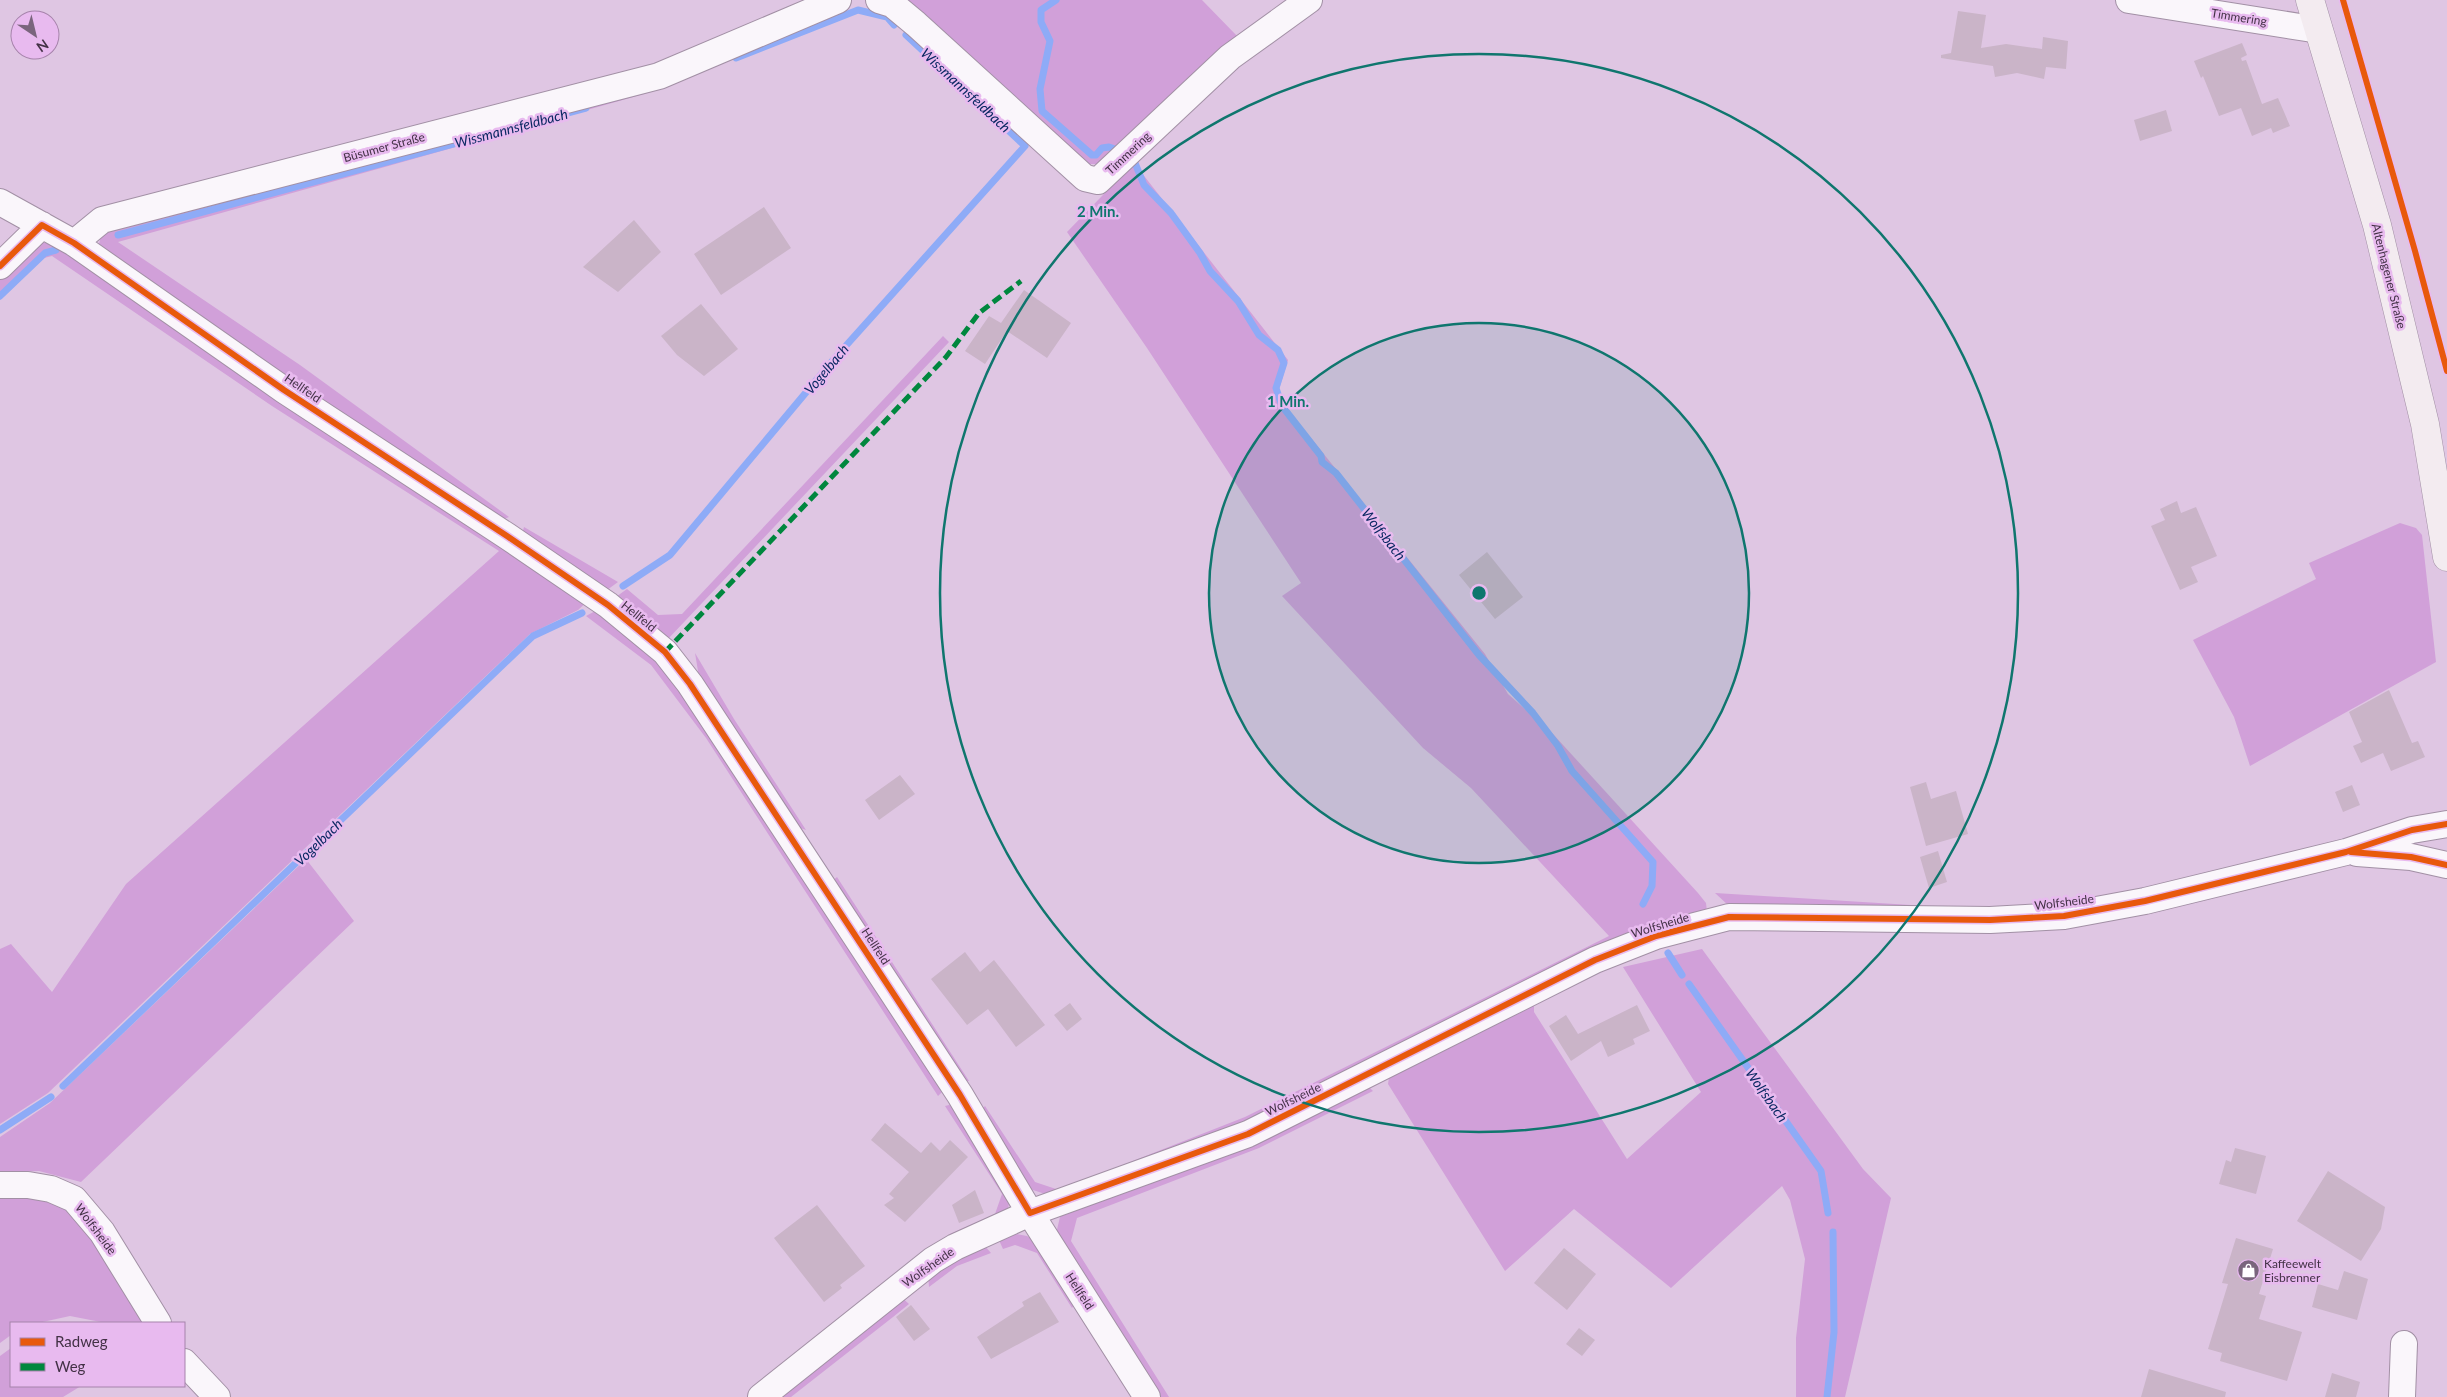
<svg xmlns="http://www.w3.org/2000/svg" width="2447" height="1397" viewBox="0 0 2447 1397" font-family="Lato,sans-serif">
  <rect width="100%" height="100%" fill="#dfc6e3"/>
  <!-- green -->
  <path fill="#d1a0d9" d="M894,0H1202L1238,37L1109,161L1096,164H1081Z
    M651,92L118,242L300,365L509,517L504,519L492,516L109,258L99,244L102,231L418,148Z
    M1134,163L1288,360L1277,396L1485,654L1508,694L1553,734L1698,893L1706,903L1707,912L1247,1125L1057,1198L1033,1190L1024,1183L981,1110L985,1106L1035,1182L1059,1190L1245,1117L1609,936L1471,788L1423,748L1282,596L1301,583L1147,348L1067,232Z
    M53,242L589,600L578,610L530,634L48,1093L0,1124V949L11,944L52,992L126,884L499,551L272,406L52,256L44,258L0,300V271L30,244Z
    M943,336L949,342L668,639L613,599L627,589L658,615L682,614Z
    M2400,523L2416,528L2422,535L2436,662L2250,766L2234,717L2193,640L2316,579L2309,563Z
    M524,527L618,582L603,593L522,534Z
    M599,609L670,672L945,1089L938,1096L706,738L651,665L586,616Z
    M695,653L734,719L806,830L792,825L700,683Z
    M306,859L354,921L81,1182L39,1171L0,1172V1137L50,1103Z
    M837,877L969,1081H962L831,882Z
    M1715,893L1927,906L1925,913L1728,905Z
    M1702,949L1863,1169L1891,1198L1845,1397H1796V1338L1805,1259L1790,1200L1782,1186L1671,1288L1574,1209L1505,1271L1388,1084L1390,1071L1534,1000V1012L1627,1159L1701,1092L1623,967Z
    M1366,1084L1373,1091L1259,1148L1077,1218L1071,1241L1169,1397H1155L1055,1238L1060,1217L1072,1208Z
    M949,1105L958,1107L1011,1193L1008,1209L957,1239L950,1234L995,1214L1002,1194L945,1106Z
    M0,1196H52L86,1230L146,1323H106L70,1316L38,1323H11V1335L0,1343Z
    M1011,1233L1027,1236L1044,1247L1077,1301L1072,1308L1037,1253L1015,1245L1003,1249L998,1238Z
    M983,1244L991,1253L957,1266L929,1287L928,1275Z
    M900,1296L909,1304L893,1317L791,1397H772Z
    M11,1348V1386H81L63,1397H0V1356Z"/>
  <g fill="none" stroke-linecap="round" stroke-linejoin="round">
    <!-- stream -->
    <path stroke="#8eabf7" stroke-width="7" d="M1056,0L1041,10V22L1050,41L1040,89L1042,111L1092,155H1096L1102,148L1109,147L1118,150
      M736,58L858,10L887,17L894,25
      M1133,158L1144,185L1171,213L1200,253L1210,271L1238,301L1259,335L1278,350L1284,363L1276,388L1282,406L1321,456L1322,462L1336,473L1479,655L1533,713L1558,746L1572,771L1653,862L1652,886L1643,904
      M118,235L586,108
      M0,296L45,253L56,250
      M623,586L670,555L834,359L1025,146L906,35
      M1668,953L1682,975
      M1689,984L1821,1171L1828,1213
      M63,1086L533,636L582,613
      M0,1130L51,1097
      M1827,1397L1834,1332L1833,1232"/>
  </g>
  <!-- building -->
  <path fill="#cab4c8" d="M1958,11L1986,15L1981,48L2006,44L2042,49L2043,37L2068,41L2066,69L2046,67L2044,79L2017,73L1995,77L1993,66L1941,58V55L1951,53Z
    M2242,43L2247,55L2241,58L2242,61L2246,60L2262,104L2278,98L2290,126L2273,133L2271,128L2252,136L2241,108L2219,116L2203,76L2201,78L2194,61Z
    M2166,110L2172,131L2140,141L2134,120Z
    M764,207L791,248L721,295L694,254Z
    M634,220L661,252L618,292L583,267Z
    M1024,290L1071,323L1047,358L1007,331L985,364L965,351L989,316L1001,323Z
    M701,304L738,349L704,376L677,355L661,336Z
    M2177,501L2181,513L2196,507L2217,556L2191,567L2198,582L2180,590L2151,526L2165,520L2160,509Z
    M1487,552L1523,597L1495,619L1459,575Z
    M2389,690L2412,743L2418,741L2425,757L2391,771L2383,753L2361,763L2353,746L2362,742L2349,712Z
    M900,775L915,794L879,820L865,800Z
    M1926,782L1931,799L1956,791L1968,834L1926,846L1910,787Z
    M2352,785L2360,805L2343,812L2335,792Z
    M1938,851L1947,882L1929,888L1920,857Z
    M965,952L980,972L994,960L1045,1025L1016,1047L988,1009L967,1025L931,979Z
    M1070,1003L1082,1019L1067,1031L1054,1015Z
    M1637,1005L1650,1031L1633,1039L1635,1044L1608,1057L1601,1041L1571,1061L1549,1026L1566,1015L1578,1034Z
    M885,1123L921,1153L931,1142L940,1151L950,1140L968,1157L905,1222L884,1205L894,1198L889,1194L909,1172L871,1140Z
    M2235,1148L2266,1156L2256,1194L2219,1184L2226,1160L2231,1162Z
    M2328,1171L2385,1207L2381,1229L2361,1261L2297,1221Z
    M975,1190L984,1213L959,1223L952,1205Z
    M817,1205L865,1266L840,1285L842,1288L824,1302L774,1238Z
    M2236,1238L2273,1249L2259,1294L2266,1296L2259,1319L2302,1332L2287,1381L2220,1361L2222,1353L2208,1349L2228,1284L2222,1283Z
    M1564,1248L1596,1274L1567,1310L1534,1283Z
    M2344,1271L2368,1279L2357,1320L2312,1307L2318,1284L2338,1290Z
    M1040,1292L1059,1322L991,1359L977,1337L1024,1306L1022,1302Z
    M911,1305L930,1329L914,1341L896,1317Z
    M1579,1328L1595,1340L1582,1356L1566,1344Z
    M2149,1369L2226,1392L2225,1397H2141Z
    M2332,1373L2360,1382L2356,1397H2325Z"/>
  <g fill="none" stroke-linecap="round" stroke-linejoin="round">
    <defs>
      <path id="minor" d="M879,0L892,4L916,24L1085,178L1098,181L1230,57L1309,0
        M2129,0L2319,30
        M0,202L74,243L284,390L507,536L608,605L665,652L690,684L960,1095L1030,1213L1147,1397
        M74,243L102,220L659,76L838,0
        M0,266L42,225
        M2357,853L2411,857L2447,865
        M0,1185H28L51,1189L74,1199L102,1232L158,1323
        M184,1362L217,1397
        M761,1397L933,1260L955,1247L1030,1213L1248,1134L1595,960L1656,936L1729,917L1990,920L2064,916L2145,901L2346,852L2412,830L2447,824
        M2402,1397L2404,1344"/>
      <path id="secondary" d="M2310,0L2377,225L2425,424L2447,557"/>
    </defs>
    <!-- minor casing -->
    <use href="#minor" stroke="#a290a5" stroke-width="28"/>
    <!-- secondary casing -->
    <use href="#secondary" stroke="#a290a5" stroke-width="29"/>
    <!-- minor -->
    <use href="#minor" stroke="#faf6fb" stroke-width="26"/>
    <!-- secondary -->
    <use href="#secondary" stroke="#f3ebf0" stroke-width="28"/>
    <!-- quiet -->
    <path stroke="#00873e" stroke-width="5" stroke-dasharray="10 5" stroke-linecap="butt" d="M665,652L946,357L979,313L1021,281"/>
    <defs>
      <path id="cycleway" d="M2343,0L2415,251L2447,371
        M0,266L42,225L74,243L284,390L507,536L608,605L665,652L690,684L960,1095L1030,1213L1248,1134L1595,960L1656,936L1729,917L1990,920L2064,916L2145,901L2346,852L2412,830L2447,824
        M2351,852L2411,857L2447,865"/>
    </defs>
    <!-- cycleway casing -->
    <use href="#cycleway" stroke="#e8baef" stroke-width="9"/>
    <!-- cycleway -->
    <use href="#cycleway" stroke="#e8590c" stroke-width="6"/>
  </g>
  <!-- distance rings -->
  <circle cx="1479" cy="593" r="270" fill="#0f766e" fill-opacity=".12"/>
  <g fill="none" stroke="#0f766e" stroke-width="2.5">
    <circle cx="1479" cy="593" r="270"/>
    <circle cx="1479" cy="593" r="539"/>
  </g>
  <!-- icons -->
  <defs>
    <symbol id="shop-disc" viewBox="-11 -11 22 22"><circle r="9.5" fill="#7a657d" stroke="#e8baef"/><path d="M-5-2.5h2.3a2.7 3.5 0 0 1 5.4 0H5L5.5 6h-11ZM-1.5-2.5h3a1.5 2.3 0 0 0-3 0Z" fill="#fff"/></symbol>
  </defs>
  <g fill-rule="evenodd">
    <use href="#shop-disc" x="2236" y="1258" width="25" height="25"/>
  </g>
  <g text-anchor="middle" dominant-baseline="central" stroke-width="5" stroke-linejoin="round" paint-order="stroke">
    <!-- street labels -->
    <g font-size="12" fill="#433146" stroke="#e8baef">
      <text transform="translate(2239 17) rotate(9)">Timmering</text>
      <text transform="translate(384 147) rotate(-15)">Büsumer Straße</text>
      <text transform="translate(1128 153) rotate(-43)">Timmering</text>
      <text transform="translate(2389 276) rotate(76)">Altenhagener Straße</text>
      <text transform="translate(303 388) rotate(34)">Hellfeld</text>
      <text transform="translate(639 616) rotate(39)">Hellfeld</text>
      <text transform="translate(2064 902) rotate(-7)">Wolfsheide</text>
      <text transform="translate(1660 925) rotate(-17)">Wolfsheide</text>
      <text transform="translate(876 946) rotate(57)">Hellfeld</text>
      <text transform="translate(1293 1099) rotate(-26)">Wolfsheide</text>
      <text transform="translate(96 1229) rotate(53)">Wolfsheide</text>
      <text transform="translate(928 1267) rotate(-35)">Wolfsheide</text>
      <text transform="translate(1080 1291) rotate(57)">Hellfeld</text>
    </g>
    <!-- poi labels -->
    <g font-size="12" fill="#433146" stroke="#e8baef" text-anchor="start">
      <text x="2264" y="1263">Kaffeewelt<tspan x="2264" dy="14">Eisbrenner</tspan></text>
    </g>
    <!-- water labels -->
    <g font-size="14" font-style="italic" fill="#0a2862" stroke="#e8baef">
      <text transform="translate(966 90) rotate(43)">Wissmannsfeldbach</text>
      <text transform="translate(511 128) rotate(-15)">Wissmannsfeldbach</text>
      <text transform="translate(826 369) rotate(-50)">Vogelbach</text>
      <text transform="translate(1384 534) rotate(52)">Wolfsbach</text>
      <text transform="translate(318 842) rotate(-44)">Vogelbach</text>
      <text transform="translate(1767 1095) rotate(55)">Wolfsbach</text>
    </g>
  </g>
  <circle cx="1479" cy="593" r="8" fill="#0f766e" stroke="#e8baef" stroke-width="2.5"/>
  <g font-size="15" text-anchor="middle" font-weight="bold" fill="#0f766e" stroke="#e8baef" stroke-width="5" stroke-linejoin="round" paint-order="stroke">
    <text x="1098" y="217">2 Min.</text>
    <text x="1288" y="407">1 Min.</text>
  </g>
  <!-- legend -->
  <rect x="10" y="1322" width="175" height="65" fill="#e8baef" stroke="#a683ab"/>
  <rect x="20" y="1338" width="25" height="8" fill="#e8590c" stroke="#a683ab"/>
  <text x="55" y="1347" font-size="15" fill="#433146">Radweg</text>
  <rect x="20" y="1363" width="25" height="8" fill="#00873e" stroke="#a683ab"/>
  <text x="55" y="1372" font-size="15" fill="#433146">Weg</text>
  <!-- north arrow -->
  <g transform="translate(35 35) rotate(145)"><circle r="24" fill="#e8baef" stroke="#a683ab"/>
  <path d="M0-4L9 19L0 12L-9 19Z" fill="#7a657d"/>
  <text y="-8" font-size="14" font-weight="bold" text-anchor="middle" fill="#433146">N</text>
  </g>
</svg>
